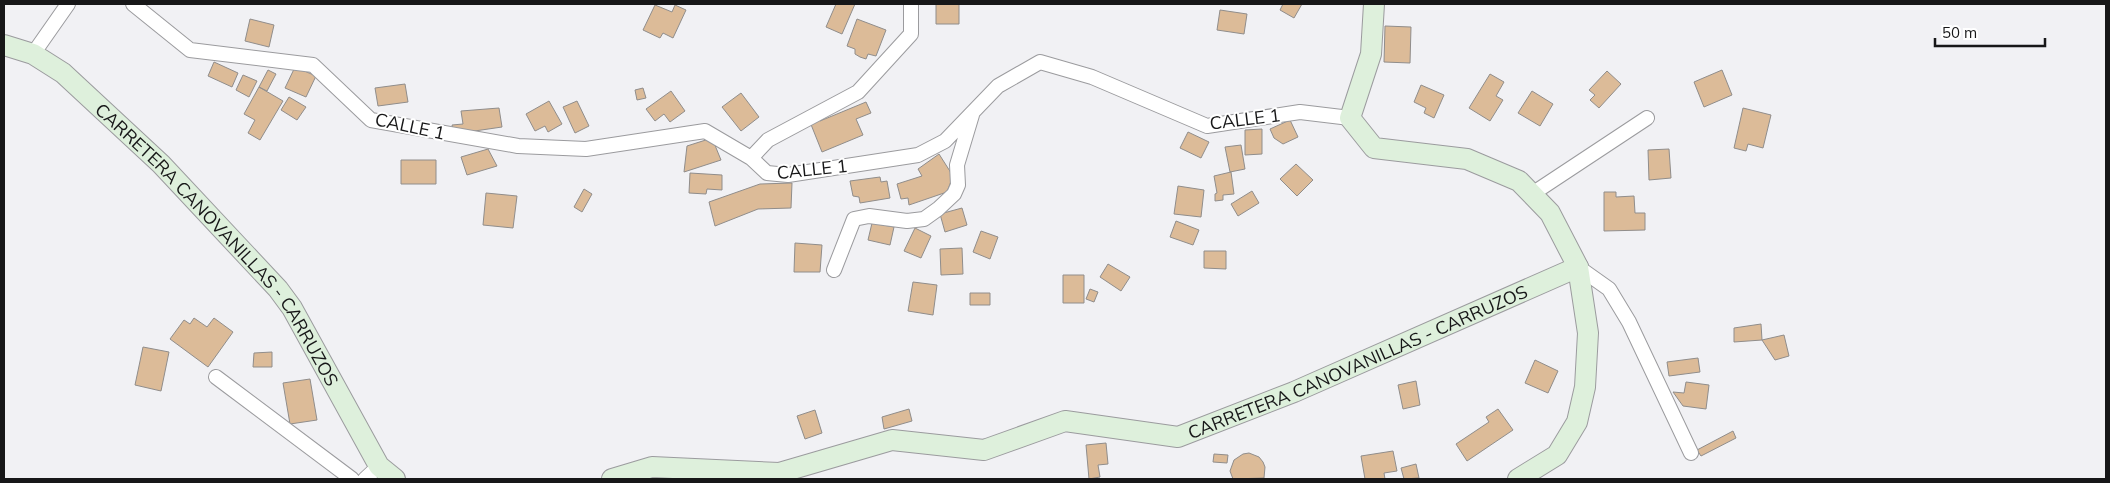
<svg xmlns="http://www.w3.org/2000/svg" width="2110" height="483" viewBox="0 0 2110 483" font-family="Mulish,sans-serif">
  <rect width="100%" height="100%" fill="#f1f1f4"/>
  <!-- building -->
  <path fill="#dcbb98" stroke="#908d8b" d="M836,4H855L842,34L826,27Z
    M936,4H959V24H936Z
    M1283,4H1302L1294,18L1280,10Z
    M655,5L672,12L675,5L686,10L673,38L663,33L660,38L643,30Z
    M1220,10L1247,14L1244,34L1217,30Z
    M250,19L274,25L269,47L245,41Z
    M857,19L886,30L876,56L868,54L866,59L860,57L855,54V49L847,46Z
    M1385,26L1411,27L1410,63L1384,62Z
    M214,62L238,73L232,87L208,76Z
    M295,67L316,76L306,97L285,88Z
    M268,70L276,74L267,91L259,87Z
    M1722,70L1732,95L1704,107L1694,82Z
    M1607,71L1621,84L1599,108L1590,100L1595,95L1589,90Z
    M1490,74L1504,82L1496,96L1503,100L1490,121L1469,108Z
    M243,75L257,81L249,97L236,90Z
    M405,84L408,102L378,106L375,88Z
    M1421,85L1444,95L1434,118L1424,113L1426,108L1414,102Z
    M259,87L283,101L260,140L248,133L255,120L244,114Z
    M643,88L646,98L637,100L635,90Z
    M671,91L685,111L670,122L664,114L655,121L646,109Z
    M1532,91L1553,104L1540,126L1518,113Z
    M741,93L759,117L741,131L722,107Z
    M289,97L306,107L297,120L281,110Z
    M549,101L562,124L548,132L545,126L535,131L526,114Z
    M577,101L589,126L575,133L563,107Z
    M866,102L871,113L856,119L863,135L822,152L810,122L819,118L820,121Z
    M499,108L502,127L454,134L452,125L463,124L461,111Z
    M1743,108L1771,115L1763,148L1748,144L1746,151L1734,148Z
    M1290,120L1298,137L1283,144L1274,138L1270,129Z
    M1262,129V154L1245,155V130Z
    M1188,132L1209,142L1201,158L1180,148Z
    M712,138L721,160L684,172L687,146Z
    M1241,145L1245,169L1230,172L1225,147Z
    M488,149L497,166L467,175L461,157Z
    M1669,149L1671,178L1649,180L1648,150Z
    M939,154L953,176L947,192L909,205L908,198L901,199L897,184L922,176L918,169Z
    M401,160H436V184H401Z
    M1296,164L1313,180L1297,196L1280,179Z
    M1231,172L1234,194L1223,195V200L1215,201V194L1217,193L1214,176Z
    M690,173L722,175V190L707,189L706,194L689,193Z
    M880,177L881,182L887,181L890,198L860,203L859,197L853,196L850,181Z
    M792,183L791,208L758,209L715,226L709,202L760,184Z
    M1178,186L1204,190L1201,217L1174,214Z
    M584,189L592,194L582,212L574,207Z
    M1252,191L1259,203L1238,216L1231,204Z
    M1604,192H1616V197L1634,196L1635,213H1645V230L1604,231Z
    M486,193L517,196L513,228L483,225Z
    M962,208L967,225L945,232L940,214Z
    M1176,221L1199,230L1193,245L1170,237Z
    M872,223L894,227L890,245L868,240Z
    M915,228L931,236L921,258L904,251Z
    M981,231L998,237L990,259L973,252Z
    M795,243L822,245L820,272H794Z
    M962,248L963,274L941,275L940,249Z
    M1204,251H1226V269L1204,268Z
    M1108,264L1130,277L1121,291L1100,277Z
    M1063,275H1084V303H1063Z
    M913,282L937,285L933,315L908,311Z
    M1090,289L1098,292L1094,302L1086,299Z
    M970,293H990V305H970Z
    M194,318L207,327L214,318L233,332L208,367L170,339L184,320L190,324Z
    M1761,324L1762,340L1734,342V328Z
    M1784,335L1789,356L1775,360L1762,340Z
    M143,347L169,352L161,391L135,385Z
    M272,352V367H253L254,353Z
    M1698,358L1700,372L1669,376L1667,362Z
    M1535,360L1558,371L1548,393L1525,383Z
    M310,379L317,420L290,424L283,383Z
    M1416,381L1420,405L1403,409L1398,385Z
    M1686,382L1709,385L1706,409L1683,406L1673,392L1684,393Z
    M909,409L912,421L884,429L882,417Z
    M1498,409L1513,430L1467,461L1456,444L1489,422L1486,417Z
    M815,410L822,433L805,439L797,416Z
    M1733,431L1736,438L1701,456L1697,450Z
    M1106,443L1108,464L1098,465L1100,477L1089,479L1086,445Z
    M1393,451L1397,471L1384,473L1385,479H1365L1361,456Z
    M1249,453L1259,457L1263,462L1265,467L1264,478L1233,479L1230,471L1234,460L1243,454Z
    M1214,454L1228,455L1227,463L1213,462Z
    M1416,464L1419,478L1404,479L1401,468Z"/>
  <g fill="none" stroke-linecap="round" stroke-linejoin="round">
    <defs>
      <path id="street" d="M133,4L190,50L313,65L371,120L518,146L586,149L705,131L751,158L767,173L788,175L918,155L945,141L998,86L1040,62L1092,77L1207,126L1300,112L1350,118
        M33,54L68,4
        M751,158L768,140L858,92L911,34V4
        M1532,194L1647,118
        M1578,267L1609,289L1629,322L1691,453
        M834,270L854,219L869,216L907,221L924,219L938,209L954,194L958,185L957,165L972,115
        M216,377L352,479
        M365,479L379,466"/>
      <g id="secondary">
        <path d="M1374,4L1371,54L1350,118L1374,148L1467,159L1519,181L1550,213L1578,267L1588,333L1585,387L1577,422L1557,455L1518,479"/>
        <path id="s1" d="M4,45L33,54L63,73L161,164L278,289L292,308L379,466L395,479"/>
        <path id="s2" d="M612,479L652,467L779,473L892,440L984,450L1065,421L1178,437L1294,392L1578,267"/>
      </g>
    </defs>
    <!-- street casing -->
    <use href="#street" stroke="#9b9b9e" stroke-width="16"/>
    <!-- secondary casing -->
    <use href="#secondary" stroke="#9b9b9e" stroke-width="22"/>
    <!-- street -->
    <use href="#street" stroke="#fff" stroke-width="14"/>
    <!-- secondary -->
    <use href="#secondary" stroke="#def0dc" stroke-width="20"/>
  </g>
  <g text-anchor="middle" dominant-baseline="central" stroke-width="4" stroke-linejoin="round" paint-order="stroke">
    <!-- street labels -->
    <g font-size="18" fill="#171718" stroke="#fff">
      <text transform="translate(1245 119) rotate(-7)">CALLE 1</text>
      <text transform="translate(410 126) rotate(12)">CALLE 1</text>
      <text transform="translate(812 169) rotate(-6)">CALLE 1</text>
      <text stroke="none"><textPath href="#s1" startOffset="298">CARRETERA CANOVANILLAS - CARRUZOS</textPath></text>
      <text stroke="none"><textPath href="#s2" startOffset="774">CARRETERA CANOVANILLAS - CARRUZOS</textPath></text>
    </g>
  </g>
  <!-- border -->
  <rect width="2110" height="483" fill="none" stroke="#171718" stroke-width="10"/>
  <!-- scale -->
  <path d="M1935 38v8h110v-8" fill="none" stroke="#171718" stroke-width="2.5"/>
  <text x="1942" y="38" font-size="15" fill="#171718" stroke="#ffffff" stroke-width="4" paint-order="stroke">50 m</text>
</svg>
